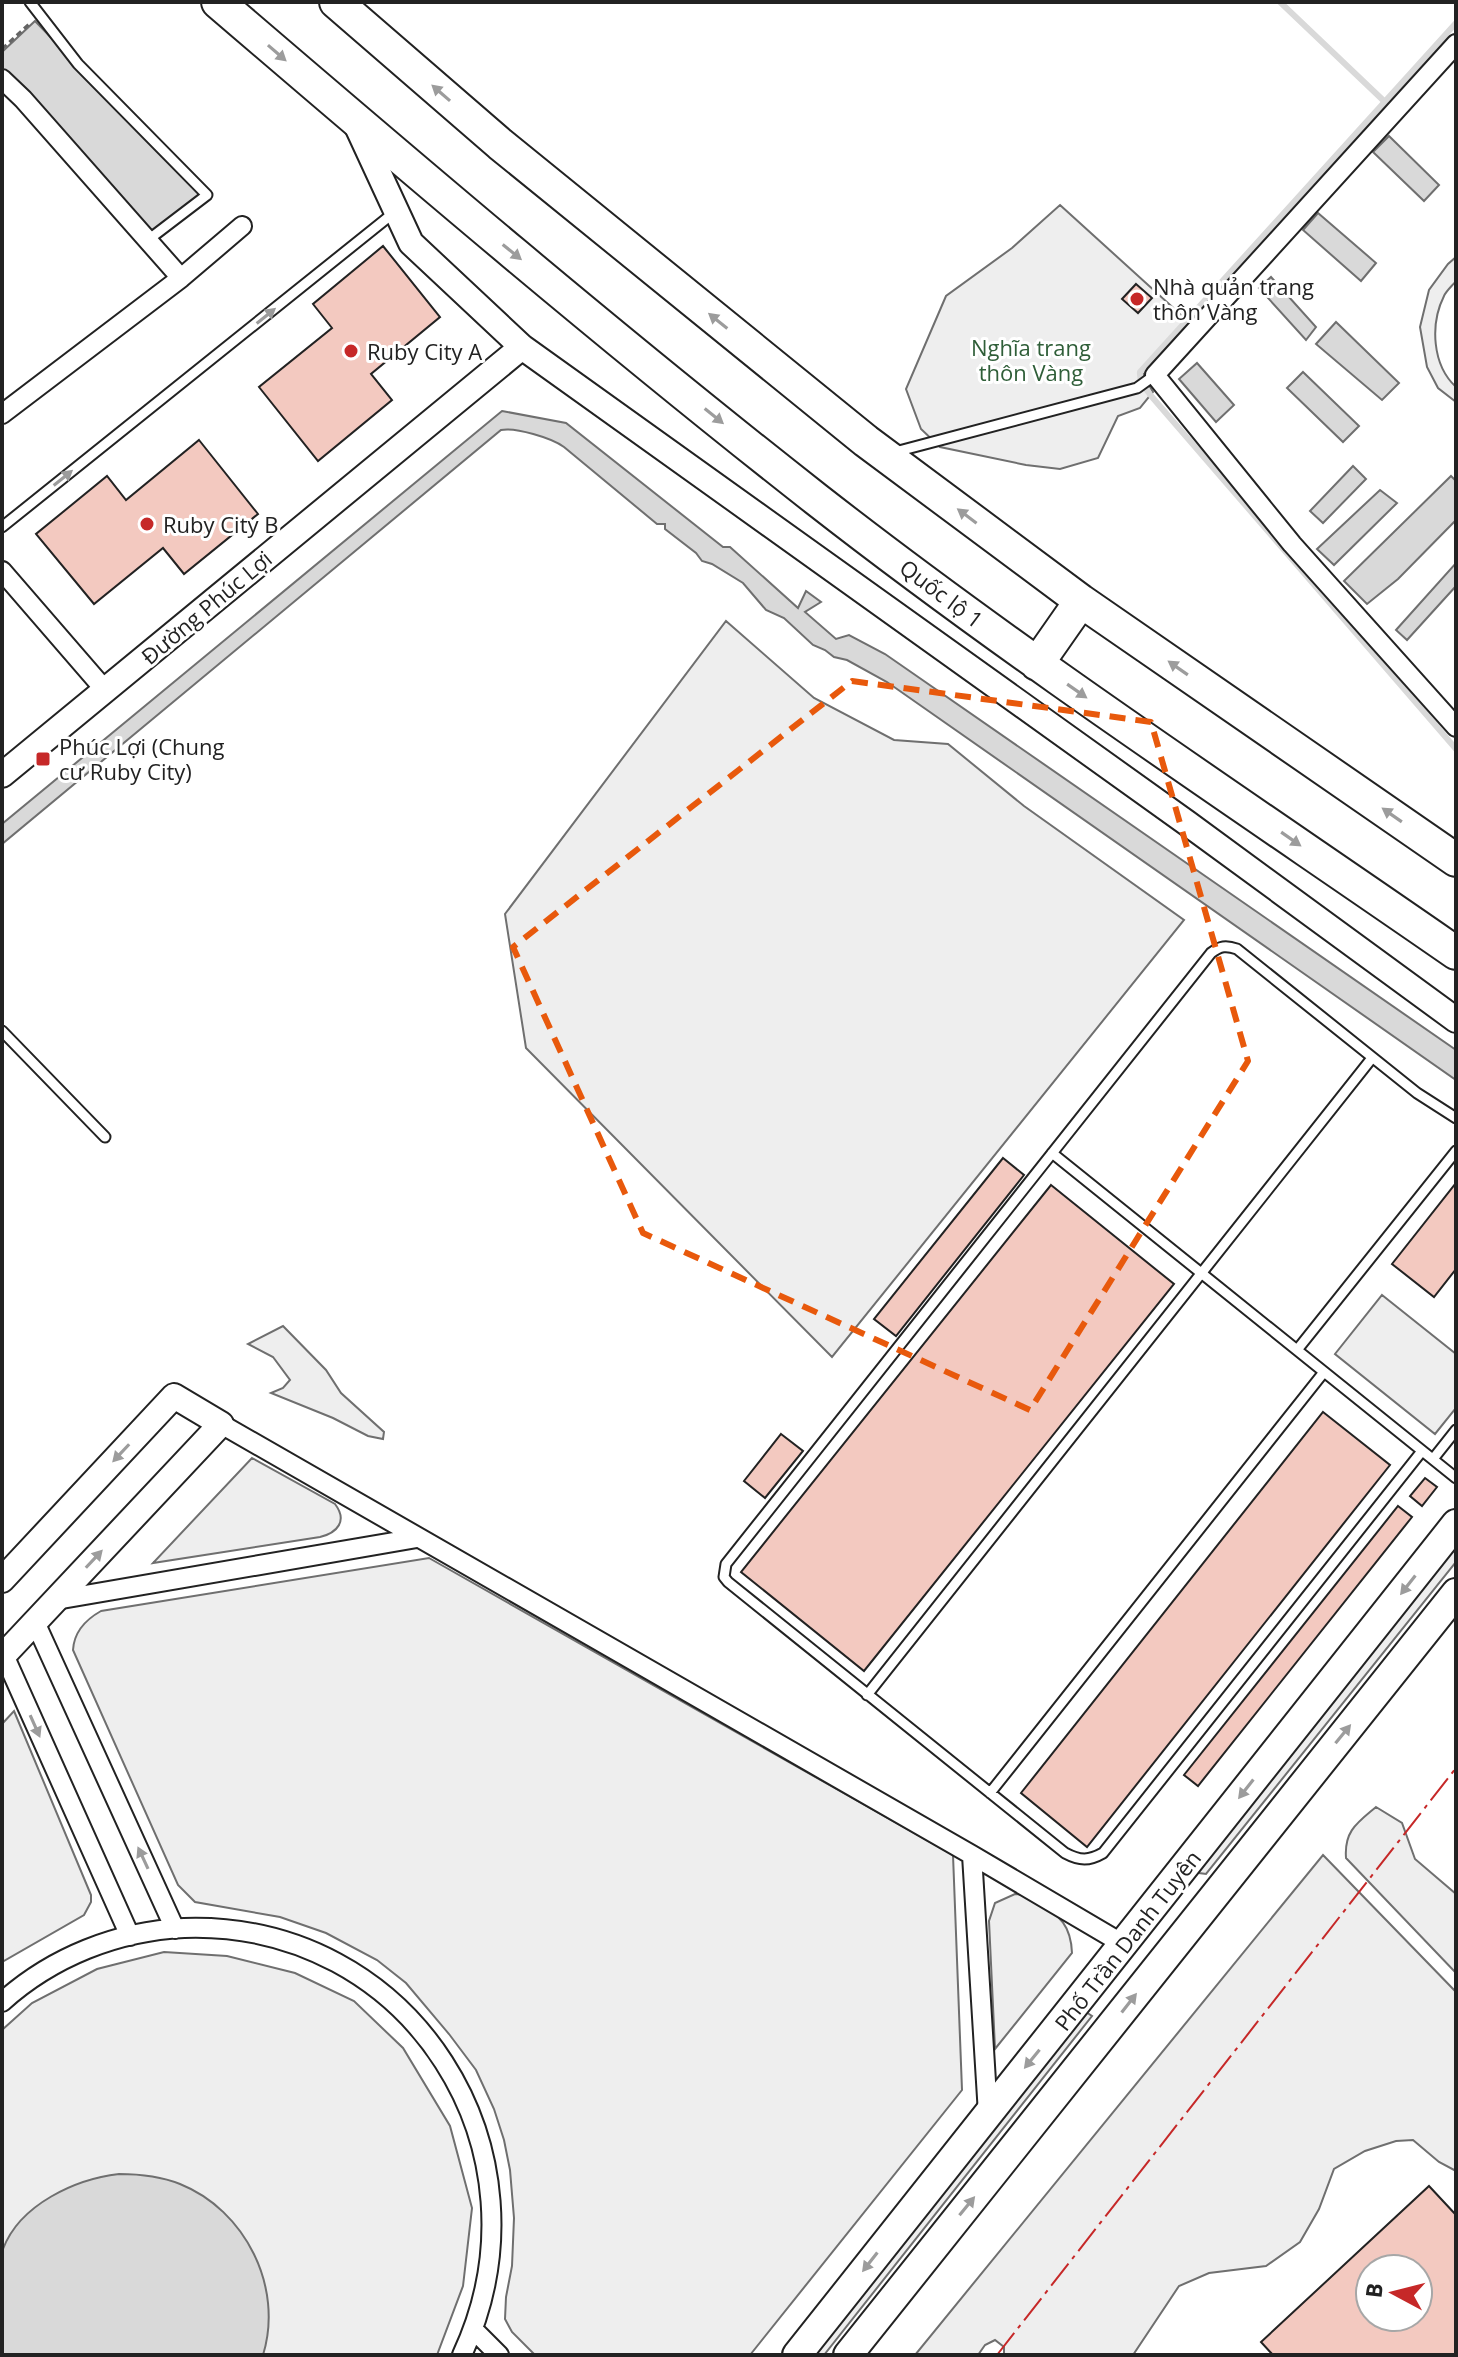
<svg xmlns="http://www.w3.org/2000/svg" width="1458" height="2357" viewBox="0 0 1458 2357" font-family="'Open Sans',sans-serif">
  <rect width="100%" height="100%" fill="#fff"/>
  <!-- green -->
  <path fill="#eee" stroke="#6f6f6f" stroke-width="2" d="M1060,205L1190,323L1143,375L1153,392L1140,408L1118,416L1098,458L1060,469L1026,465L940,447L921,429L906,389L946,296L1012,248Z
    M1456,257V281C1452,286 1446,291 1444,296C1430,324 1432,365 1456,387V402L1438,388L1427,367L1420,327L1429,290L1448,264Z
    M726,621L814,698L894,740L948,744L1024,806L1184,920L832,1357L526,1048L505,914Z
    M1382,1295L1456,1354V1408L1435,1434L1335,1354Z
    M283,1326L326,1370L341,1393L384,1432L383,1439L368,1436L333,1418L271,1393L283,1388L290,1380L273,1357L248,1344Z
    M252,1458L335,1504C348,1521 337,1533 320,1537L153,1563Z
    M1456,1545V1562L1206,1874L1199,1873L1197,1869Z
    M429,1558L953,1855L962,2090L750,2355H535L512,2332L505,2319L506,2297L512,2266L514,2218L510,2170L504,2140L494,2109L476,2070L449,2034L406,1983L377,1960L326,1933L280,1917L195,1902L178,1885L73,1650C74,1632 85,1620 101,1611Z
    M14,1711L91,1895V1902L84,1915L2,1962V1724Z
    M1376,1807L1402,1823L1415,1859L1456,1894V1973L1346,1858C1344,1831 1357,1823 1376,1807Z
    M1323,1855L1456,1992V2171L1439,2162L1413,2140L1396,2141L1365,2151L1334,2169L1319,2209L1300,2242L1266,2266L1209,2273L1179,2286L1133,2355H1004V2347L995,2340L985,2345L978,2355H915Z
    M1015,1894C1024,1894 1030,1899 1038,1903C1060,1915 1071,1926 1072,1953L995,2049L989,1921L995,1903Z
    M164,1952L227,1956L295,1973L354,2001L403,2048L450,2126L472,2208L463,2286L437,2355H2V2030L32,2003L97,1969Z
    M1086,2012L1092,2016L824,2355H813Z"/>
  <!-- water -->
  <path fill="#d9d9d9" stroke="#6f6f6f" stroke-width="2" d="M35,21L199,191L198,196L154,230H147L38,104L2,70V52Z
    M1389,136L1439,185L1424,201L1373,152Z
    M1318,213L1376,263L1361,281L1303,230Z
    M1271,277L1316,327L1306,340L1259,288Z
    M1336,322L1399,383L1382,400L1316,344Z
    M1197,363L1234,405L1216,422L1179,379Z
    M1303,372L1359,426L1343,442L1287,388Z
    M502,411L566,423L723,547H730L798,608L806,591L821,602L805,612L836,639L849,635L885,654L1456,1050V1080L887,682L847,660L834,657L825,650L813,645L784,618L766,610L743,583L712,564L702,561L696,553L665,529V524H657L564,447C552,438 515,427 501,430L2,844V824Z
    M1353,466L1366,479L1323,523L1310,511Z
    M1451,476L1456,481V520L1398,579L1367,604L1344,581Z
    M1380,490L1397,503L1334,565L1317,549Z
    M1456,563V586L1407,640L1396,630Z
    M119,2174C140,2174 160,2176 180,2184C245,2210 284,2287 263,2355H2C2,2330 2,2305 2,2280C2,2270 0,2257 3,2249C20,2204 76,2179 119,2174Z"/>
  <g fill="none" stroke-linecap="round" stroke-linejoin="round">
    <!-- stream -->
    <path stroke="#d9d9d9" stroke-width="6" d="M1280,2L1385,102
      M1456,23L1140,372C1139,382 1146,389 1152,397L1456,749"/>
  </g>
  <!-- building -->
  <path fill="#f3c9c0" stroke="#222" stroke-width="2" fill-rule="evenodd" d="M383,246L440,317L371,374L392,400L318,461L259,387L332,328L313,304Z
    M1136,284L1152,298L1138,313L1122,299Z
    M199,440L258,514L184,574L163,548L94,604L36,534L107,476L126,500Z
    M1003,1158L1024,1175L896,1336L874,1319Z
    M1456,1183V1269L1434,1297L1392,1264Z
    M1051,1185L1174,1284L864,1671L741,1572Z
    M1323,1412L1390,1465L1087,1847L1021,1793Z
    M781,1434L803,1451L765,1498L744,1481Z
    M1425,1478L1437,1487L1422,1506L1410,1496Z
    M1398,1506L1412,1517L1198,1786L1184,1775Z
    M1429,2186L1456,2215V2355H1273L1261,2342ZM1370,2269H1418V2317H1370Z"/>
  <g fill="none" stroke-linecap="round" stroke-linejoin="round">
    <defs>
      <path id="lane" d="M30,2L78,64L207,195L148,240
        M895,452L1137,388L1155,375
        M2,527L396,211
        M2,1031L105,1137
        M1052,1153L1456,1478
        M1297,1350L1456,1151
        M1422,1451L1103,1853C1089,1861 1080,1861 1065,1853L728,1582L724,1577L726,1564L1211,953C1220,946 1226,945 1237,949L1417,1093L1456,1118
        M1433,1459L1456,1430
        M867,1695L1372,1058
        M990,1793L1324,1372"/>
      <path id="street" d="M1456,44L1155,375L1292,544L1456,727
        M2,79L23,99L181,278
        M2,414L181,278L242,226
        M2,571L105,690
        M221,1424L972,1855L1123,1944
        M56,1600L417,1538
        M35,1622L175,1929
        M4,1655L130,1936
        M972,1855L988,2114
        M2,2002C52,1957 117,1931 184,1928C411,1920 557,2151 462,2355
        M474,2330L499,2355"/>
      <path id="secondary" d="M355,122L411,243L522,347L1187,823L1456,1020
        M2,775L522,347
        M2,1580L174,1396L221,1424L2,1657"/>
      <path id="primary" d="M797,2355L1456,1524
        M848,2355L1456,1593"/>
      <path id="highway" d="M218,2C415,171 612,339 816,499C1022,660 1241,804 1456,953
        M336,2L500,144L866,441L1081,601L1456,860
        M1037,664L1081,601"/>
    </defs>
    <!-- lane casing -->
    <use href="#lane" stroke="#222" stroke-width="13"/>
    <!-- street casing -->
    <use href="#street" stroke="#222" stroke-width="22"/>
    <!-- secondary casing -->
    <use href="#secondary" stroke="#222" stroke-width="28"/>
    <!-- primary casing -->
    <use href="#primary" stroke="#222" stroke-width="32"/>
    <!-- highway casing -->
    <use href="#highway" stroke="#222" stroke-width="36"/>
    <!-- path -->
    <path stroke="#646464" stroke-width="3" stroke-dasharray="6 4" stroke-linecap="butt" d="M2,49L29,24"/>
    <!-- lane -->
    <use href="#lane" stroke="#fff" stroke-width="9"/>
    <!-- street -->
    <use href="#street" stroke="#fff" stroke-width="18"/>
    <!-- secondary -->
    <use href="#secondary" stroke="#fff" stroke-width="24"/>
    <!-- primary -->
    <use href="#primary" stroke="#fff" stroke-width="28"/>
    <!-- highway -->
    <use href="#highway" stroke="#fff" stroke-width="32"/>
    <!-- power -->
    <path stroke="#c62828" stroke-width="2" stroke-dasharray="28 6 4 6" stroke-linecap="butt" d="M997,2355L1456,1768"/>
  </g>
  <!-- one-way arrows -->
  <defs><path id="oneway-solid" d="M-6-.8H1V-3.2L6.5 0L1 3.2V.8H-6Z" transform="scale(2)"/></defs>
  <g fill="#9c9c9c">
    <use href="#oneway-solid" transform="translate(277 53) rotate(41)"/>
    <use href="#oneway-solid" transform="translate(441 93) rotate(-139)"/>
    <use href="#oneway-solid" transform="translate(512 252) rotate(39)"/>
    <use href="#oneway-solid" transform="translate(266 316) rotate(-39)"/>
    <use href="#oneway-solid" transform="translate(718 321) rotate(-141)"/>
    <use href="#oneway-solid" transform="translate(714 416) rotate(39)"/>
    <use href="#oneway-solid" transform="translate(63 478) rotate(-39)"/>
    <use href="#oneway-solid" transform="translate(967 516) rotate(-143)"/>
    <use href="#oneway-solid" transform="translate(1178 668) rotate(-145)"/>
    <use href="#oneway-solid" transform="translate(1077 691) rotate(35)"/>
    <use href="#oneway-solid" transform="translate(1392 815) rotate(-145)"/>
    <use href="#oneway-solid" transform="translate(1291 839) rotate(35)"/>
    <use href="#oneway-solid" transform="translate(121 1453) rotate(133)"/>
    <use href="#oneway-solid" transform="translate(94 1559) rotate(-47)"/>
    <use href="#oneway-solid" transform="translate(1408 1585) rotate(128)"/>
    <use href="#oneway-solid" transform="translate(35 1726) rotate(66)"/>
    <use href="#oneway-solid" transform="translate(1343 1734) rotate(-51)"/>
    <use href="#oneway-solid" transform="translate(1246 1789) rotate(128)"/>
    <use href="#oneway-solid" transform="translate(143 1858) rotate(-115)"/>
    <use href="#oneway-solid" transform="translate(1129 2003) rotate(-52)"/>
    <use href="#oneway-solid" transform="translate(1032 2059) rotate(129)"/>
    <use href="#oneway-solid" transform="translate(967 2206) rotate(-51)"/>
    <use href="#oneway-solid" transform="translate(870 2262) rotate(128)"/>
  </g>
  <!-- marked area -->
  <path fill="none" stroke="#e8590c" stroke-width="6" stroke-dasharray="16 10" stroke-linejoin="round" d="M852,681L1151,722L1248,1061L1030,1410L643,1233L513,947Z"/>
  <!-- markers -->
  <g fill="#c62828" stroke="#fff" stroke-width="3">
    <circle cx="1137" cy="299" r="8"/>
    <circle cx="351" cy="351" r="8"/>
    <circle cx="147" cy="524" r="8"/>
    <rect x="35" y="751" width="16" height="16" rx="4"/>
  </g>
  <g text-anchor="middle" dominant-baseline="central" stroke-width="6" stroke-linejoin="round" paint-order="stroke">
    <!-- poi labels -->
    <g font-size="22" fill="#222" stroke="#fff" text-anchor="start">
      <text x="1153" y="286">Nhà quản trang<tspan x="1153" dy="25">thôn Vàng</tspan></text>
      <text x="367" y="351">Ruby City A</text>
      <text x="163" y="524">Ruby City B</text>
      <text x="59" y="746">Phúc Lợi (Chung<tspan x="59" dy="25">cư Ruby City)</tspan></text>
    </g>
    <!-- park labels -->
    <g font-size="22" fill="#2f5e38" stroke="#fff">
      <text x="1031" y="347">Nghĩa trang<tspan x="1031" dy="25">thôn Vàng</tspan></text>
    </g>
    <!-- street labels -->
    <g font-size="22" fill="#222" stroke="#fff">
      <text transform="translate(942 593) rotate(37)">Quốc lộ 1</text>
      <text transform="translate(206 607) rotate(-40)">Đường Phúc Lợi</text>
      <text transform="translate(1127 1940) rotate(-52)">Phố Trần Danh Tuyên</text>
    </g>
  </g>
  <!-- border -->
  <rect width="1458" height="2357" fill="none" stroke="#222222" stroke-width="8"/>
  <!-- north arrow -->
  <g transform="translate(1394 2293) rotate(277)"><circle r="38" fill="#ffffff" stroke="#a7a7a7" stroke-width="2"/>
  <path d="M0-6L14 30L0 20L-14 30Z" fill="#c62828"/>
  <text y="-12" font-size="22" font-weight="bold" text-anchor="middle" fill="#222222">B</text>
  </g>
</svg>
